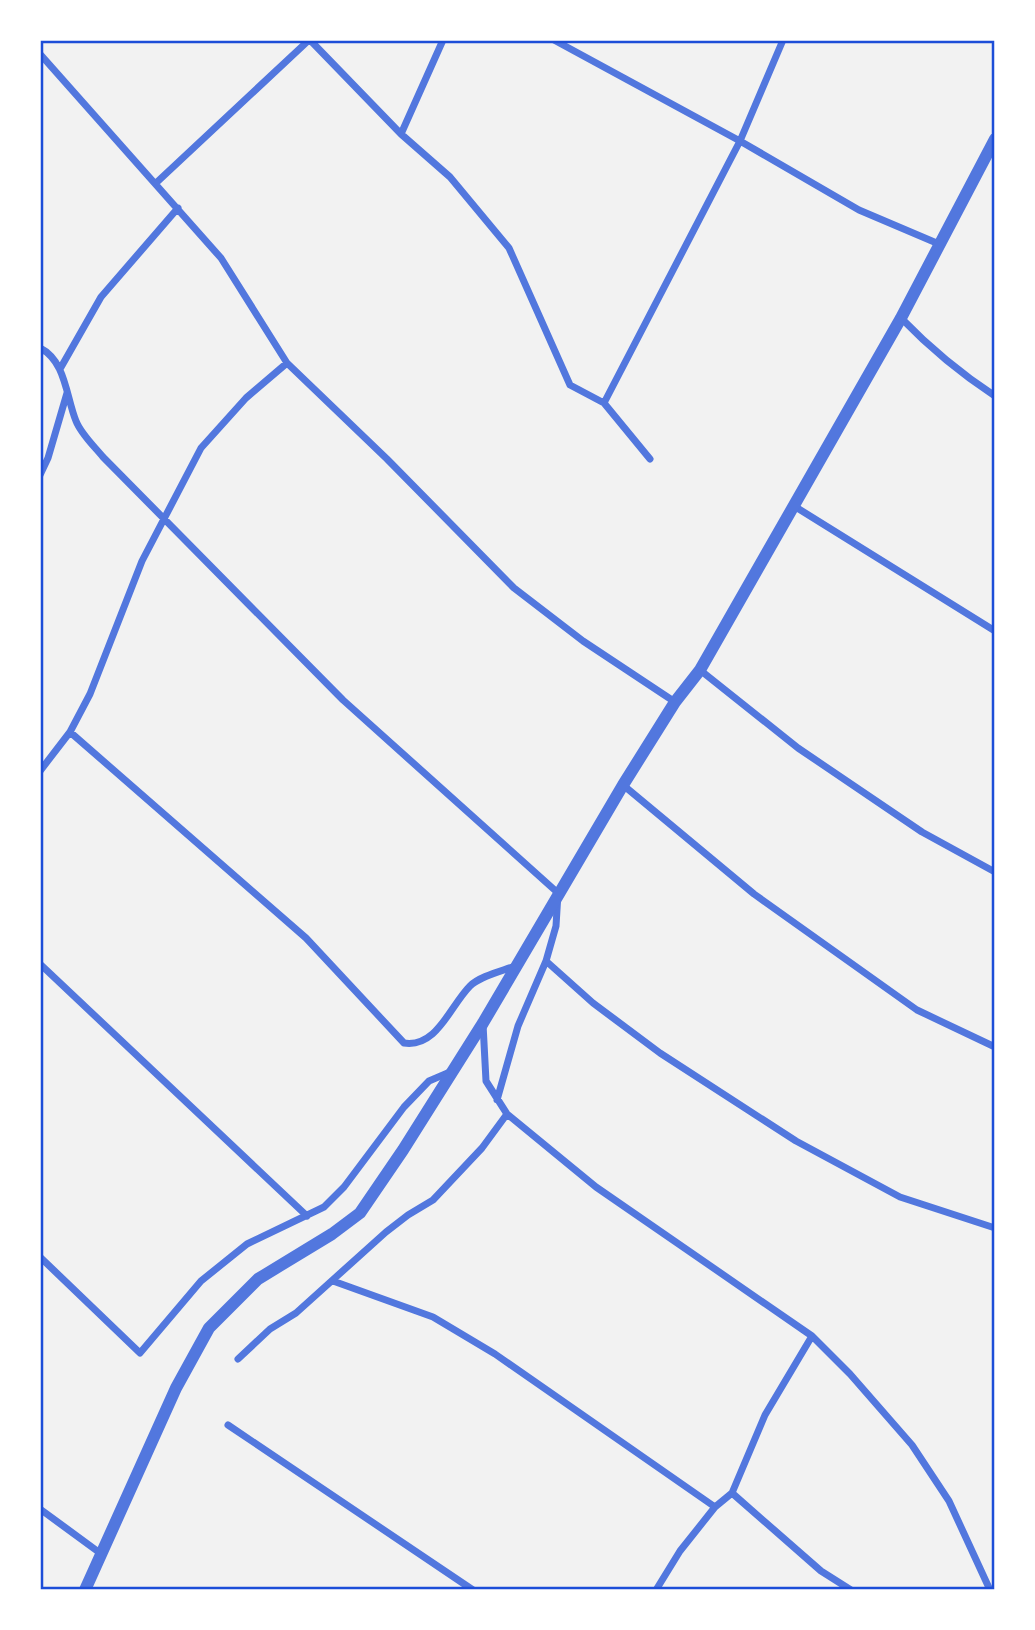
<svg xmlns="http://www.w3.org/2000/svg" width="1035" height="1630" viewBox="0 0 1035 1630" font-family="Lato,sans-serif">
  <rect width="100%" height="100%" fill="#f2f2f2"/>
  <g fill="none" stroke-linecap="round" stroke-linejoin="round">
    <!-- minor -->
    <path stroke="#5277de" stroke-width="7" d="M310,40L401,134L450,177L509,248L570,385L604,403L650,459
      M554,40L740,141L859,210L939,244
      M40,54L221,258L287,363L387,459L514,588L583,641L675,702
      M401,134L443,40
      M156,183L309,40
      M901,318C930,348 960,373 995,396
      M40,348C66,361 66,397 76,421C81,434 94,446 103,457L343,700L558,893L556,926L546,961L518,1026L497,1100
      M60,369L101,297L178,208
      M604,403L740,141L783,40
      M40,475L48,458L67,393
      M794,506L995,631
      M700,670L798,748L922,832L995,872
      M70,732L306,938L404,1043C437,1048 450,1006 470,986C480,976 502,971 515,966
      M40,771L70,732L90,694L142,561L201,448L246,398L287,363
      M623,785L754,894L917,1010L995,1047
      M546,961L593,1003L660,1053L796,1141L900,1197L995,1228
      M40,964L307,1216
      M483,1024L486,1081L507,1114L596,1187L812,1336L850,1374L912,1445L949,1501L990,1590
      M40,1257L140,1353L201,1281L247,1244L324,1207L344,1187L404,1107L429,1081L450,1072
      M333,1281L433,1317L495,1354L715,1507
      M238,1359L270,1329L296,1313L386,1232L408,1215L433,1200L482,1148L507,1114
      M228,1425L473,1590
      M732,1493L821,1571L851,1590
      M40,1509L100,1553
      M656,1590L680,1551L715,1507L732,1493L765,1415L812,1336"/>
    <!-- tertiary -->
    <path stroke="#5277de" stroke-width="12" d="M85,1590L176,1388L209,1328L258,1279L332,1234L360,1213L403,1150L483,1023L623,785L675,702L700,670L901,318L995,139"/>
  </g>
  <!-- border -->
  <rect width="1035" height="1630" fill="none" stroke="#ffffff" stroke-width="84"/>
  <rect x="42" y="42" width="951" height="1546" fill="none" stroke="#1d4ed8" stroke-width="2.5"/>
</svg>
